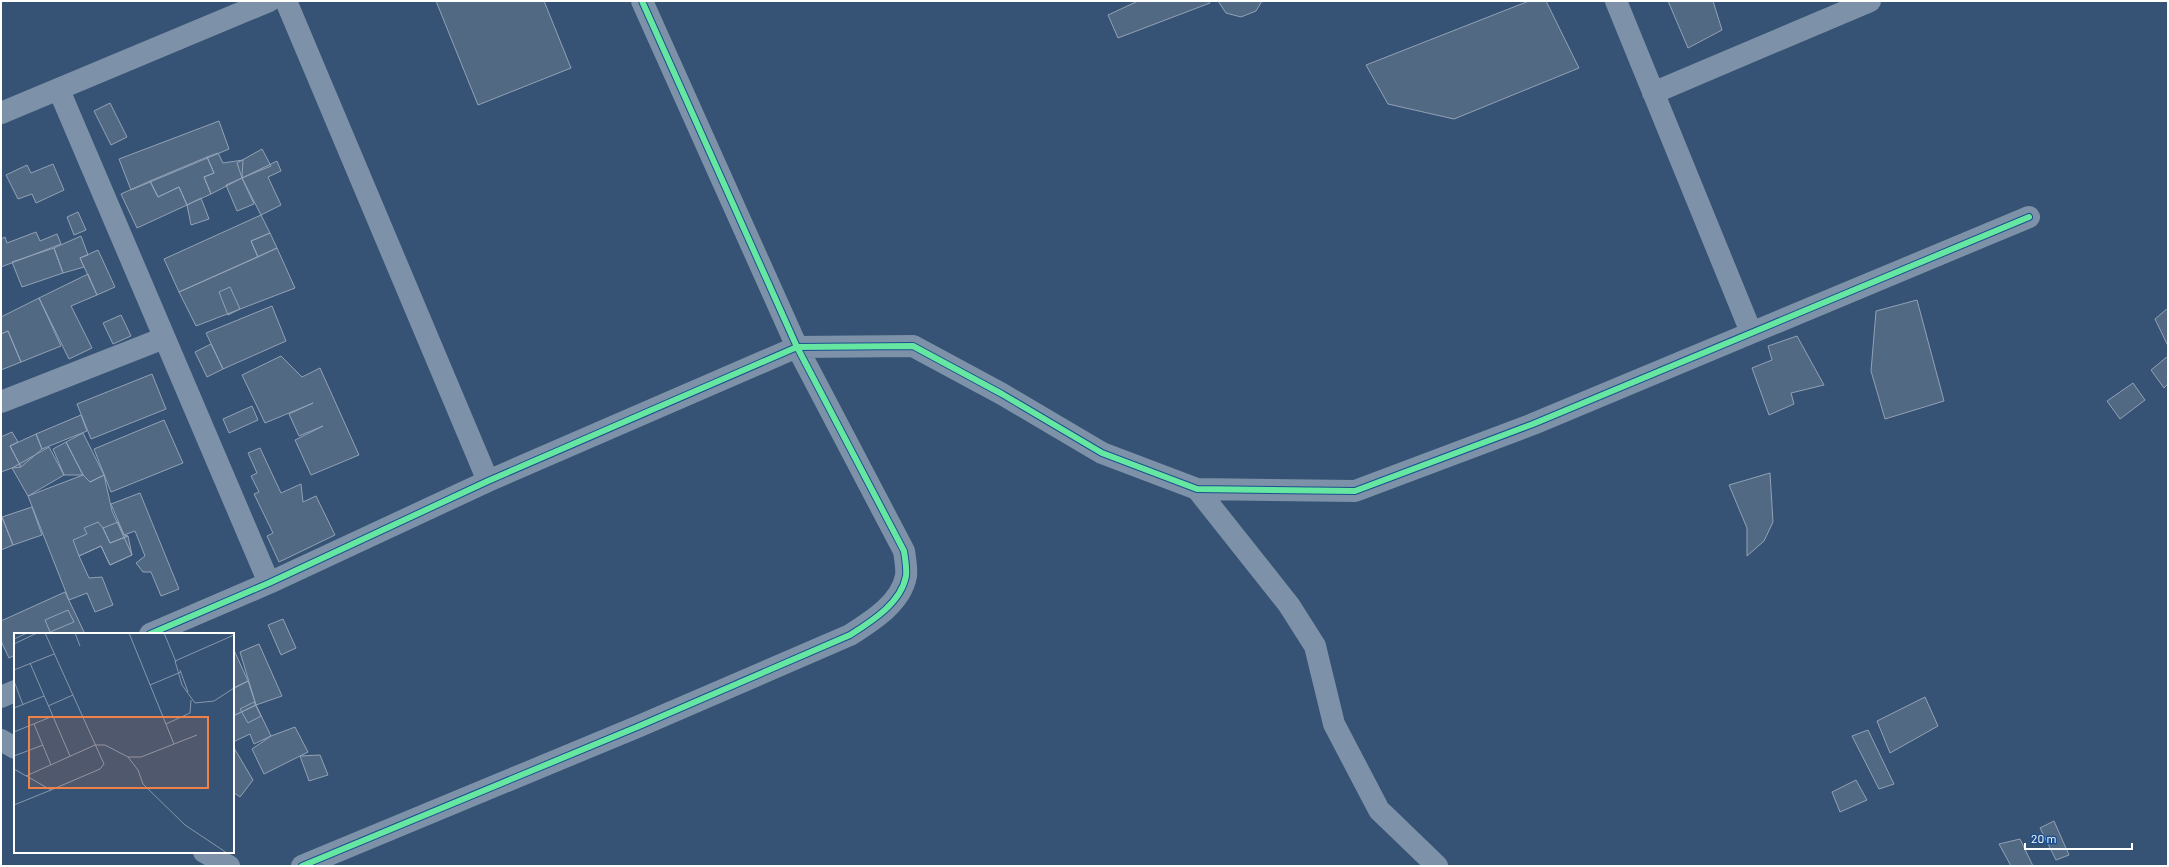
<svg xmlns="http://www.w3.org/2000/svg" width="2169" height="867" viewBox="0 0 2169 867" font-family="Barlow,sans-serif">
  <rect width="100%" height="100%" fill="#365274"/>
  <!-- building -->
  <path fill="#526984" stroke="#92a2b6" d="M436,1H544L571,68L478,105Z
    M1138,1H1209L1210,3L1118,38L1108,15Z
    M1218,1H1262L1256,11L1241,17L1226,13Z
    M1529,1H1546L1579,68L1454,119L1388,104L1366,65Z
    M1668,1H1713L1722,30L1688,48Z
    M110,103L127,137L111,145L94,111Z
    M219,121L229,149L131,190L119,159Z
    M262,149L271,166L242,178L237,163Z
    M218,153L223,163L243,160L242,178L211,194L204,177L214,173L207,157Z
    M207,157L214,173L204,177L211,194L187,205L179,187L158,197L150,181Z
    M277,161L281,171L268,177L281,205L261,215L242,178Z
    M53,164L64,190L36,203L32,194L18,199L6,175L27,165L31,173Z
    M242,178L254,204L237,211L226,185Z
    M150,181L158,197L179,187L187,205L137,228L121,194Z
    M201,198L209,219L191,225L187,205Z
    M78,212L86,230L74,235L67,217Z
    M261,215L270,233L251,241L258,257L179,292L164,259Z
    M36,232L40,241L57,234L61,244L1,267V239L5,237L7,243Z
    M270,233L277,248L258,257L251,241Z
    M81,236L88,255L80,258L84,267L63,273L54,248Z
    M54,248L63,273L22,287L12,262Z
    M277,248L295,288L196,326L179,292Z
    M98,250L115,287L97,295L80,258Z
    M88,274L97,295L71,306L92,348L69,359L39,298Z
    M230,287L240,309L228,315L219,292Z
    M39,298L61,346L21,362L8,331L1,334V317Z
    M1917,300L1944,401L1885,419L1871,371L1876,311Z
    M272,306L286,341L223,369L206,333Z
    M2168,308V346L2155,319Z
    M121,315L131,336L113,344L103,323Z
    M8,331L21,362L1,370V334Z
    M1797,336L1824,385L1791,393L1794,404L1769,415L1752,368L1772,360L1768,346Z
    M211,344L223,369L207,377L195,352Z
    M281,356L302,377L320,368L359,455L311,475L295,440L323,426L299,436L289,414L313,403L265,423L242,375Z
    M2168,356V384L2164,388L2151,370Z
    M152,374L166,409L91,439L77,404Z
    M2133,383L2145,400L2120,419L2107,401Z
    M252,406L258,420L229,433L223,419Z
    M81,415L87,431L42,449L36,434Z
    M164,420L183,463L111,492L94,449Z
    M12,432L18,442L10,446L21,467L12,468L1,472V437Z
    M83,433L104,475L90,482L83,475L66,442Z
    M36,434L42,449L21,467L10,446Z
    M66,442L83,475H64L53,449Z
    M49,447L64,475L28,496L12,468Z
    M260,448L281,493L301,484L303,502L316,496L335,535L279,562L267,536L273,533L254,494L259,492L251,476L257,473L248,453Z
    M1770,473L1773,522L1764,541L1747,556V528L1729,485Z
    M83,475L90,482L104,475L112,511L132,555L110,565L101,546L79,556L89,578L102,577L113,605L95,612L87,593L69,600L28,496Z
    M140,493L179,589L161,596L151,572H143L136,563L145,556L135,531L124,535L111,504Z
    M32,507L42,535L13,545L2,517Z
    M2,517L13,545L1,550V518Z
    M98,522L103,528L110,543L128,536L132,555L110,565L101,546L79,556L73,540L87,534L84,528Z
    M118,522L124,535L128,536L110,543L103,528Z
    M65,592L85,634H15V655L9,658L1,641V621Z
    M68,610L74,622L50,632L45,620Z
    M283,619L296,648L281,655L268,625Z
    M259,644L282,696L256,705L240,652Z
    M233,648L248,681L233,688Z
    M248,681L256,705L233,716V689Z
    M1925,697L1938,726L1890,753L1877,721Z
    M254,702L261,716L248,723L240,709Z
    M256,705L271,736L254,744L250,734L233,742V716Z
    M295,727L308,752L264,774L252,749L271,736Z
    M1868,730L1894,784L1879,789L1852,736Z
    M234,748L253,780L240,797L233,792Z
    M320,755L328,775L309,781L300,756Z
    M1856,780L1867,800L1840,812L1832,792Z
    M2054,821L2069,855L2056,860L2040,828Z
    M2020,839L2033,866H2011L1999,844Z"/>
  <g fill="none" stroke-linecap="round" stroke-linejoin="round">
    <!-- street -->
    <path stroke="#7d92a8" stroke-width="22" d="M286,1L488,481
      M1616,1L1751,332
      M59,90L269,583
      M1653,93L1870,1
      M1,113L269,1
      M1,402L164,338
      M1197,489L1289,605L1315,646L1334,724L1379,810L1437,866
      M150,634L269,583L488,481L797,347L913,346L1002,394L1102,453L1197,489L1355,491L1533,424L2029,217
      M1,697L15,691
      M1,740L15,748
      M204,852L229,866
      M302,866L637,727L850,635C872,621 901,603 906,576C907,568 905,558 904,551L797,347L642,1"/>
    <defs>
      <path id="cycleway" d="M150,634L269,583L488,481L797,347L913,346L1002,394L1102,453L1197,489L1355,491L1533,424L2029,217
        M302,866L637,727L850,635C872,621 901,603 906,576C907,568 905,558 904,551L797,347L642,1"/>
    </defs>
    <!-- cycleway casing -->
    <use href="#cycleway" stroke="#1b4f8f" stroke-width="8"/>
    <!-- cycleway -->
    <use href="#cycleway" stroke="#66e7a1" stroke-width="6"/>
  </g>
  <!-- overview -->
  <g transform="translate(14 633)">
    <rect width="220" height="220" fill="#365274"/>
    <path fill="none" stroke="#8697ac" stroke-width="1" d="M61,0L66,13M115,0L160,111M150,0L162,29M0,6L13,0M0,11L23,0M161,28L168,52L181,70L200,68L220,55M161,28L220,2M16,30L56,123M0,37L40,21M166,37L174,59M0,48L9,72M136,52L167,39M34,73L59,62M0,75L30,63M20,91L37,132M152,91L176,80L177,67M0,99L39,83M0,123L29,112M114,124L124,137L129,151L171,192L213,220M0,136L37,157L86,136L90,131L31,0M12,143L81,112H91L114,124H127L183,102M0,172L37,157"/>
    <path fill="#ee8249" fill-opacity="0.15" stroke="#ee8249" stroke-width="2" d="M15,84H194V155H15Z"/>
    <rect width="220" height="220" fill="none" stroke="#fff" stroke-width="2"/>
  </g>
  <!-- border -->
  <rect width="2169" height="867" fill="none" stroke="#ffffff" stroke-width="4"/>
  <!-- scale -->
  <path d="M2025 843v6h107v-6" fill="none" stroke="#ffffff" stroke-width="2"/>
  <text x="2031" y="843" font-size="12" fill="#ffffff" stroke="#1b4f8f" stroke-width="3" paint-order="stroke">20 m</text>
</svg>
